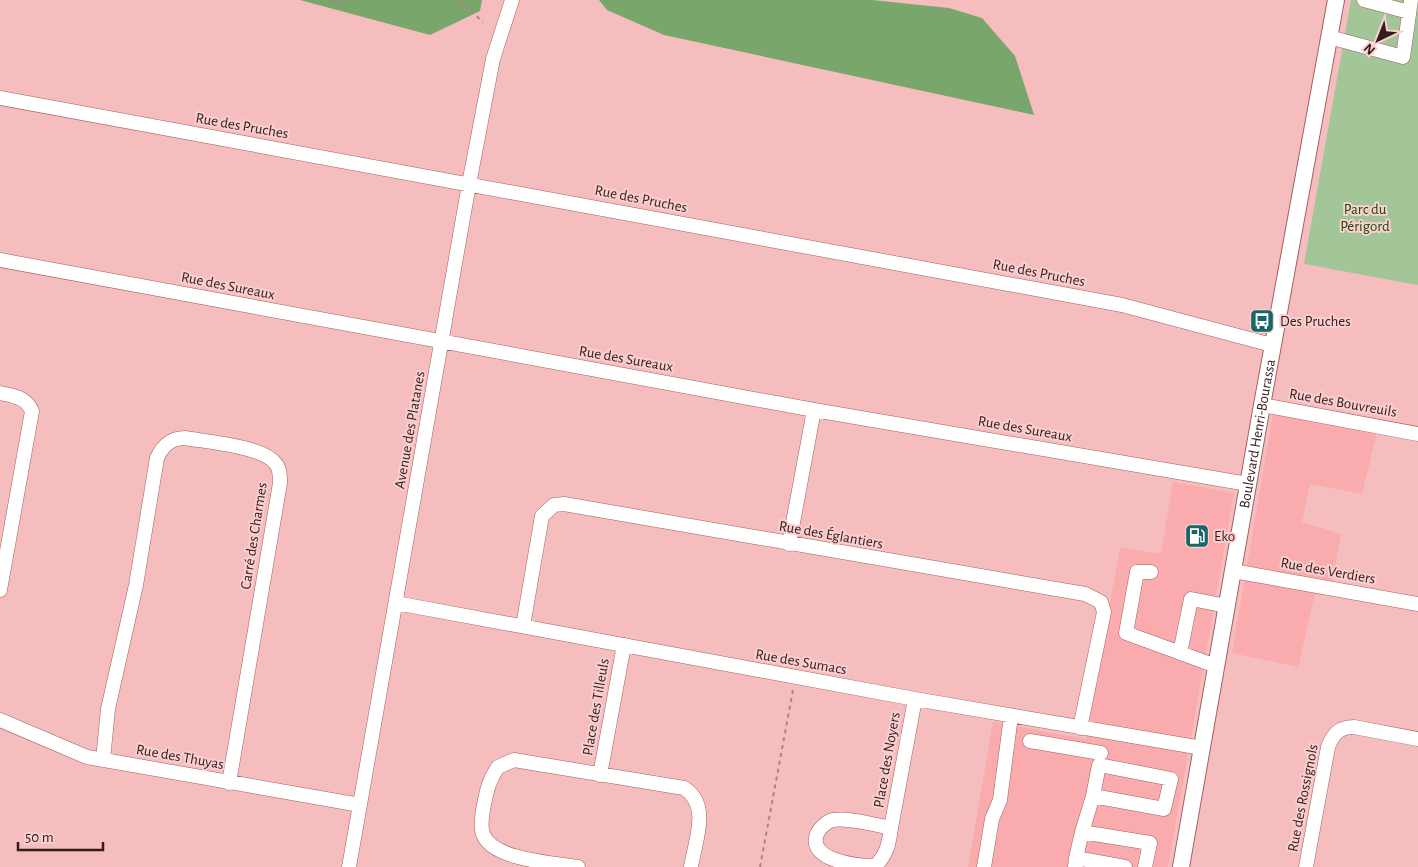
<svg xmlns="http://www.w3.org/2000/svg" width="1418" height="867" viewBox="0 0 1418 867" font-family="'Alegreya Sans',sans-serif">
  <rect width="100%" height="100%" fill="#f6bdbe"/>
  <!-- built -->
  <path fill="#f9abad" d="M1273,414L1377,432L1362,494L1310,484L1302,522L1341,534L1332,583L1318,581L1298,667L1232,653Z
    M1173,482L1234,493L1168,867H968L993,722L1086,739L1120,547L1161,554Z"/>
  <!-- green -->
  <path fill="#a3c698" d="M1351,0H1418V285L1304,264Z"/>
  <!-- forest -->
  <path fill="#79a66a" d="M300,0H482L480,11L430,35Z
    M599,0H872L949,8L982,18L1015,56L1034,115L664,35L607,10Z"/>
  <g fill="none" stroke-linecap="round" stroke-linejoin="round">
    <defs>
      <path id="minor" d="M1364,0L1409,12
        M1329,37L1403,57L1411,0
        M0,98L1122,305L1272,345
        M0,260L814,410L1248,484
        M0,393C14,396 26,397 32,411L0,590
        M1262,405L1418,434
        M789,544L814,410
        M1233,571L1418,604
        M1151,572H1137L1126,633L1216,666
        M396,603L915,699L1202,748
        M523,626L542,516L554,505L564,504L1085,594L1101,602L1104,612L1080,728
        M1180,653L1191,599L1227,606
        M0,720L87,757L360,805
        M1030,741L1101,753
        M103,760L108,709L136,585L157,458C163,445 171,438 185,438C207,442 263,446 276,464C280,469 280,476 280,483L229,783
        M600,775L624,645
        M1093,796L1164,809L1171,779L1099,765L1093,796L1082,832L1150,843L1145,867
        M891,828C889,843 887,855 875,866C858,866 807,861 817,834C819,829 825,823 830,821C843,816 876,825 891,828L915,699
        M1076,858L1082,832
        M349,867L469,184L493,59L512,0
        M578,867C554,863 492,860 483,834C480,826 482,818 483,810C486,794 488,781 498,767L514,760L684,788C711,805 695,841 691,867
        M984,867L992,819L1000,800L1011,716
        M1075,867L1076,858L1125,867
        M1306,867L1328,747C1333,734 1339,727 1354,727L1418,739"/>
      <g id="major">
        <path id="s1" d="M1181,867L1262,405L1336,0"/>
      </g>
    </defs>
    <!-- minor casing -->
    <use href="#minor" stroke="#a06162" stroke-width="15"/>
    <!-- major casing -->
    <use href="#major" stroke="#a06162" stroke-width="18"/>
    <!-- path -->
    <path stroke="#af8283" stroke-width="2" stroke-dasharray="4 4" stroke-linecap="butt" d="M331,0L338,3L342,0
      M459,0L483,22
      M760,867L793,690"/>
    <!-- minor -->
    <use href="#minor" stroke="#fff" stroke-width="14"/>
    <!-- major -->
    <use href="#major" stroke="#fff" stroke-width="16"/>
  </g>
  <!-- icons -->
  <defs>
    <symbol id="bus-square" viewBox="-11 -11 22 22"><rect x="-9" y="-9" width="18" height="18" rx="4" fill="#176668" stroke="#facfcf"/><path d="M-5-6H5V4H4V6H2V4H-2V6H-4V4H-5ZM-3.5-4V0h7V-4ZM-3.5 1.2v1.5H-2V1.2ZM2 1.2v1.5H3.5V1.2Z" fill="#fff"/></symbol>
    <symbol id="fuel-square" viewBox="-11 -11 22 22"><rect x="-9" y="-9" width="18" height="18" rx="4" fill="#176668" stroke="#facfcf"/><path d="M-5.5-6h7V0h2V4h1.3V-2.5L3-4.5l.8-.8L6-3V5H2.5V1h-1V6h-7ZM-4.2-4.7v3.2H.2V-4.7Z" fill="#fff"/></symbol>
  </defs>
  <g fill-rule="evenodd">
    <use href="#bus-square" x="1248" y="307" width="28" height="28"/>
    <use href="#fuel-square" x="1183" y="522" width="28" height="28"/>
  </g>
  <g text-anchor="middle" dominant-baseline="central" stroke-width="4" stroke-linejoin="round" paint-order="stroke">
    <!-- street labels -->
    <g font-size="15" fill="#351b1c" stroke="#facfcf">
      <text transform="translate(242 126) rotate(10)">Rue des Pruches</text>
      <text transform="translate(641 199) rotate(11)">Rue des Pruches</text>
      <text transform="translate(1039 273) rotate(11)">Rue des Pruches</text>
      <text transform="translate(228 286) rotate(11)">Rue des Sureaux</text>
      <text transform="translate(626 359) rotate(10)">Rue des Sureaux</text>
      <text transform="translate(1343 403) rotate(10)">Rue des Bouvreuils</text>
      <text transform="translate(1025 429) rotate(10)">Rue des Sureaux</text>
      <text transform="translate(410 430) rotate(-80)">Avenue des Platanes</text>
      <text stroke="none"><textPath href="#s1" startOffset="440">Boulevard Henri-Bourassa</textPath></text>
      <text transform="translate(831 535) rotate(10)">Rue des Églantiers</text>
      <text transform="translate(254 536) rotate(-81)">Carré des Charmes</text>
      <text transform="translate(1328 571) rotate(10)">Rue des Verdiers</text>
      <text transform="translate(801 662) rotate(10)">Rue des Sumacs</text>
      <text transform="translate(596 707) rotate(-80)">Place des Tilleuls</text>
      <text transform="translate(180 757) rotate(10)">Rue des Thuyas</text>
      <text transform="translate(887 760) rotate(-80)">Place des Noyers</text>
      <text transform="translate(1303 798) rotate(-79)">Rue des Rossignols</text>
    </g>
    <!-- park labels -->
    <g font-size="15" fill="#1d4a09" stroke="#facfcf">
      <text x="1365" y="209">Parc du<tspan x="1365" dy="17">Périgord</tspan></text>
    </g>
    <!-- poi labels -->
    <g font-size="15" fill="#351b1c" stroke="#facfcf" text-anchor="start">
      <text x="1280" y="321">Des Pruches</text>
      <text x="1214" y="536">Eko</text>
    </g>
  </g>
  <!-- north arrow -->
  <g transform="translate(1378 40) rotate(223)" stroke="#facfcf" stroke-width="4" paint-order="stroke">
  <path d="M0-4L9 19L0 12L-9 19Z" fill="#351b1c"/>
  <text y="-8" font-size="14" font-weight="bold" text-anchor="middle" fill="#351b1c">N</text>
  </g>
  <!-- scale -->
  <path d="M18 842v8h85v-8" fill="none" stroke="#351b1c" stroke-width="2.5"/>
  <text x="25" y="842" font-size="15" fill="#351b1c" stroke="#facfcf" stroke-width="4" paint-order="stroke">50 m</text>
</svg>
